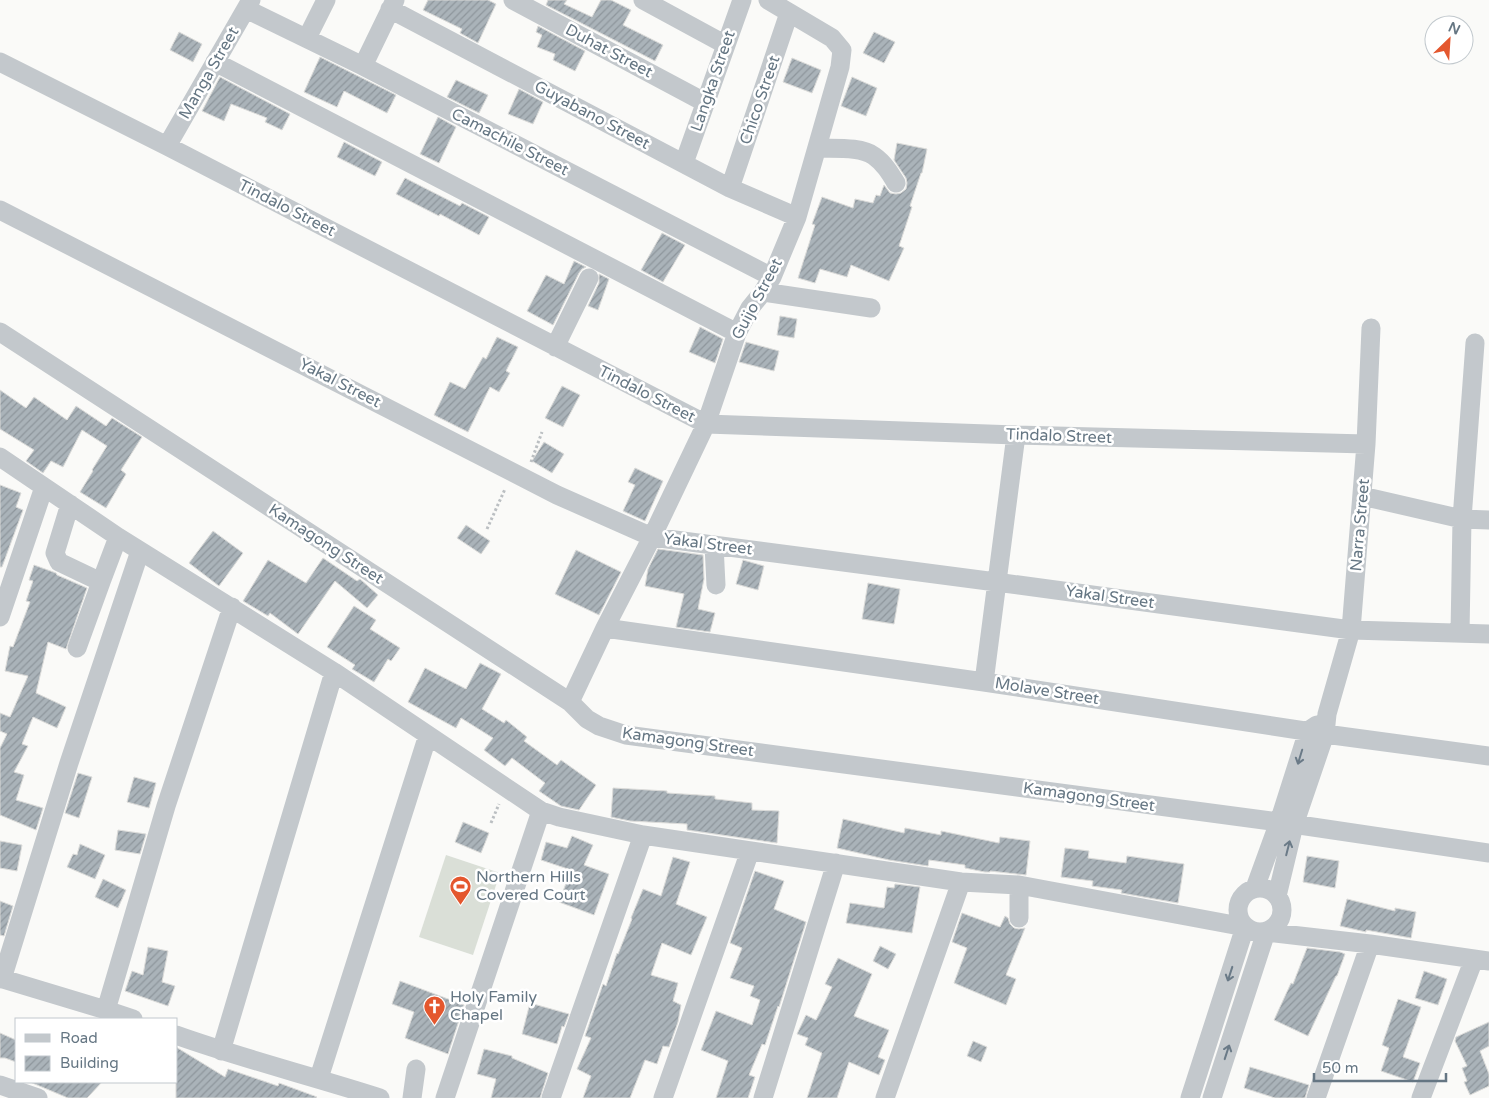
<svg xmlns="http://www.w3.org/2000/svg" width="1489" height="1098" viewBox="0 0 1489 1098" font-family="'Varela Round',sans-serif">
  <defs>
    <pattern id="building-hatch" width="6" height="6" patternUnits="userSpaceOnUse" patternTransform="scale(1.25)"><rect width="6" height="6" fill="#aab3b9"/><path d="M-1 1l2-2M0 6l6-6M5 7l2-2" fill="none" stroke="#8e969c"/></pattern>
  </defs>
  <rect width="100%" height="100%" fill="#fafaf8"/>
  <!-- garden -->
  <path fill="#dadfd7" d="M446,855L500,873L473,955L419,937Z"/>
  <!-- building -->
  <path fill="url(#building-hatch)" stroke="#dcdcda" d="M428,0H488L496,4L478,43L460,33L462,29L423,10Z
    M548,0H567L564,4L592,17L601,0H611L631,10L623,25L663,45L655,61L546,5Z
    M538,26L585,51L575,71L553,60L555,54L537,47L542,35L536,32Z
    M179,32L202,44L193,62L170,50Z
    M874,32L895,42L884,63L863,53Z
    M320,57L396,95L387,113L344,91L337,107L304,92Z
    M792,58L821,70L812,93L783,82Z
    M220,77L290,114L282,130L265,122L267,118L231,104L224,121L202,111Z
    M852,77L877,88L866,116L841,106Z
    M456,80L488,95L479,113L447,97Z
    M519,89L543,102L533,124L508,114Z
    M438,117L456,127L439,163L420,154Z
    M344,142L382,162L375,176L337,157Z
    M897,143L927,149L922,173H921L910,206L912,207L899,246L904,248L889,281L851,265L847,277L820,269L815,283L798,278L815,225L812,224L822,197L853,208L855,199L873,203L876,195L880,196L884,185L890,193L896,194L901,193L906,189L907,183L906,178L894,160Z
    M405,178L460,206L462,203L489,217L479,235L440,214L439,216L396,194Z
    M662,233L685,245L663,282L641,270Z
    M574,261L586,267L582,269L579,273L553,325L527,311L546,275L564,284Z
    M599,274L609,279L598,310L588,306L599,283Z
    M780,316L797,319L794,338L777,335Z
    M700,327L723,339L715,363L689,352Z
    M497,337L518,347L506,371L510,373L499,392L490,387L468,432L434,415L450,382L465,389L483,357L486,359Z
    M746,342L779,351L774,371L739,362Z
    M562,386L580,395L563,427L545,418Z
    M0,390L26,408L34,397L67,420L76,406L106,426L112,418L142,437L121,470L126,474L106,508L80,492L93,471L92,470L107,446L82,430L63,467L51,461L43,473L26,461L34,450L0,429Z
    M544,442L564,454L552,473L532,461Z
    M635,468L663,481L645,521L623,511L635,485L628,482Z
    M0,485L21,493L16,507L23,510L2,567H0Z
    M466,525L490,541L481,554L457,538Z
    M213,531L243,553L219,586L189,563Z
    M658,549L703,555L704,579L698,609L715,613L710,632L676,627L684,594L645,586L648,569Z
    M576,550L621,572L599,615L555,594Z
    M323,558L357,581L360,579L378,595L367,608L335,581L298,634L270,613L268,616L243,601L268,560L306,583Z
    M743,560L764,566L758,590L736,584Z
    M34,565L56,573L57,575L87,588L66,649L48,642L36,693L66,707L57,728L33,717L22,744L28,746L14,772L24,775L16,800L43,808L36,830L0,815V748L7,734L0,731V713L10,717L28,676L5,671L10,646L13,647L30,602L26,601L33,581L29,580Z
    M868,583L900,589L894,624L862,619Z
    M354,606L376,620L370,629L400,648L391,661L388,659L374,682L352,669L355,665L327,647Z
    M480,663L501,674L482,709L504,723L506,720L527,737L524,741L557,765L561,760L596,785L579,810L561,806L539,791L545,783L512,758L505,766L484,750L493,738L461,718L456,728L408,702L425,668L466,689Z
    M78,773L92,777L79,818L65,813Z
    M134,777L156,783L149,808L127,802Z
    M613,788L667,791V793L715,796V799L752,803V810L779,811L777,843L687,830V824L630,821L611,817Z
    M843,819L904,833L905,828L941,835V831L999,843L1000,837L1030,841L1026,875L990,871V872H985L965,868V865L929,860L928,866L889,860L837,848Z
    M463,822L489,833L481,853L455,842Z
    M118,830L146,834L140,854L115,850Z
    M572,836L593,845L584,865L609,874L594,915L559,902L571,870L541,860L546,842L567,848Z
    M0,841L22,845L17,871L0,868Z
    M80,844L105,855L95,879L67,867L73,854L77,855Z
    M1065,848L1089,851L1088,858L1126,863L1127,856L1184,864L1178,903L1121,893L1122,890L1092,886L1093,881L1061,877Z
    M1307,856L1339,861L1335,888L1303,882Z
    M673,857L690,862L676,904L707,917L691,955L662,943L651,975L678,983L673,1001L681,1005L678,1022L669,1047L663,1046L657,1064L645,1060L630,1098H583L591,1076L577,1069L591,1038L585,1036L603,984L606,986L617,953L618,954L632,919L631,918L643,889L661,896Z
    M755,871L784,881L774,909L806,922L779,1007L778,1006L765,1045L762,1044L749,1075L755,1077L748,1098H716L728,1061L701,1050L716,1011L752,1025L760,1000L750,996L754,986L730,978L742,948L730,943Z
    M103,879L126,890L118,908L95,897Z
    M895,884L920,887L912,933L846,923L850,903L884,908L887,887L894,888Z
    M1347,899L1395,911V908L1416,912L1411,938L1366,930V932L1340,926Z
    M0,901L13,906L4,936L0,935Z
    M962,913L1000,927L1005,916L1008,918L1010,924L1014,928L1019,929L1025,928L1006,975L1016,979L1006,1005L954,983L967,948L952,942Z
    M880,946L896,954L888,969L873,961Z
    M148,947L168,951L162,982L175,986L168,1006L125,991L132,971L143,975Z
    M1307,948L1340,952L1345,954L1337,976H1336L1308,1036L1274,1020L1291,983L1293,984Z
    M838,958L872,974L854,1016L889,1030L878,1057L885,1060L879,1075L849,1062L837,1098H807L822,1053L805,1045L808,1038L797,1034L806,1015L816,1020L832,987L825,984Z
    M1424,971L1447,979L1438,1005L1415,998Z
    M400,981L464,1005L448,1054L405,1038L414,1012L392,1004Z
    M1398,999L1421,1007L1403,1057L1420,1063L1413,1082L1381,1071L1389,1048L1382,1045Z
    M530,1003L569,1014L564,1027L562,1026L557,1044L522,1034Z
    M1489,1022V1046L1480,1051L1489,1074V1086L1470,1095L1464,1082L1467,1081L1462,1068L1467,1066L1455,1041L1456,1037Z
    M0,1033L16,1040V1062L5,1058H0Z
    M973,1041L987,1047L981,1062L967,1056Z
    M176,1047L225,1077L228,1069L278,1086L279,1083L317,1097L316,1098H176Z
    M484,1049L512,1056V1058L548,1073L540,1098H491L496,1079L477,1074Z
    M1250,1067L1309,1085L1305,1098H1275L1244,1088Z
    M30,1082H102L87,1098H68Z"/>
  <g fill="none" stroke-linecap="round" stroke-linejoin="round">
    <!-- path -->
    <path stroke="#bbbfc2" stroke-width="3" stroke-dasharray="2.5 2.5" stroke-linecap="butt" d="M531,462L542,432
      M487,529L505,489
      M491,823L499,804"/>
    <!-- minor -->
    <path stroke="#c3c8cc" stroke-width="19" d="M513,0L706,103
      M643,0L726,45
      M246,9L363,66L772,277
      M390,9L730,188L797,217
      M307,38L326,0
      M0,62L167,146L706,424L1016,435L1366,444
      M215,62L737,333
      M363,66L395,0
      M167,146L251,0
      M817,148C832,149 861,146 874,156C884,163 890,173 896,183
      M684,163L742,0
      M730,188L789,13
      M0,210L557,495L652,537L996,582L1351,630L1489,634
      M763,292L871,308
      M0,332L570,702L587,719L599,726L626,735L1279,822L1489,853
      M555,347L589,278
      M0,457L118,537L334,672L541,811L559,817L643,835L961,882L1019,885L1245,927L1190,1098
      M1362,496L1462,519L1489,520
      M70,504L55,553L59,562L101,582L118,537
      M714,545L716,585
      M0,617L44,487
      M605,628L984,682L1325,734L1489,756
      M1460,633L1462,519L1475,343
      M77,648L101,582
      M984,682L1016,435
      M570,702L605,628L652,537L706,424L737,333L750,308L763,292L772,277L797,217L840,67L842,50L832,38L768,0
      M1238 910a22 22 0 1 1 44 0a22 22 0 1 1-44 0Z
      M1255,888L1279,822L1308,731L1317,725
      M1277,896L1294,825L1325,734L1327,714L1351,630L1366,444L1371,328
      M1019,918V885
      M0,978L106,1010L133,1019
      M2,979L69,763L140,551
      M106,1010L166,806L232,607
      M176,1035C243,1059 312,1076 380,1098
      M221,1051L334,672
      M319,1078L428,735
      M0,1085L38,1098
      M412,1098L416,1069
      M445,1098L541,811
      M551,1098L643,835
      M663,1098L750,851
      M763,1098L836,863
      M885,1098L961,882
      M1212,1098L1266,932L1370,944L1489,961
      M1316,1098L1370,944
      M1421,1098L1474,959"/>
  </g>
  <!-- one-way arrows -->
  <defs><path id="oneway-shaft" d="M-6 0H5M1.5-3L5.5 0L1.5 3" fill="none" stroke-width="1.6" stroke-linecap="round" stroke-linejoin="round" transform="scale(1.25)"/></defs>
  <g stroke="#6a7a87">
    <use href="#oneway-shaft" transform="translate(1300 757) rotate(107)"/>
    <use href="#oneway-shaft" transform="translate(1288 848) rotate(-76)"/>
    <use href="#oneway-shaft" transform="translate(1230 974) rotate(108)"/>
    <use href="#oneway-shaft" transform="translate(1227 1052) rotate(-72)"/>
  </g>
  <!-- icons -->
  <defs>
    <symbol id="stadium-pin" viewBox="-11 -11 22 30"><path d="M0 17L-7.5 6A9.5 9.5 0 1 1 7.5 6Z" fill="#e4572e" stroke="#fff"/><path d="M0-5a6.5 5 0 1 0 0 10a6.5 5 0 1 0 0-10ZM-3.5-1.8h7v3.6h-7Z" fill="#fff"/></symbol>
    <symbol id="church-pin" viewBox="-11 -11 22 30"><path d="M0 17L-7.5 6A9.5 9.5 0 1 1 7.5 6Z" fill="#e4572e" stroke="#fff"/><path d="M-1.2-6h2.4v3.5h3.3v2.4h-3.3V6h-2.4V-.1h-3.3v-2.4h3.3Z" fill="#fff"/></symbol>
  </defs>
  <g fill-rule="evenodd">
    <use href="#stadium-pin" x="448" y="874" width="25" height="34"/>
    <use href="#church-pin" x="422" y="994" width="25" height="34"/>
  </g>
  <g text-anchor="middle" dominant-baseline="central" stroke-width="5" stroke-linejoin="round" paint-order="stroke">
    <!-- street labels -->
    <g font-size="16" fill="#657683" stroke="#fff">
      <text transform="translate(609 51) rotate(28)">Duhat Street</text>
      <text transform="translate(209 73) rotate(-60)">Manga Street</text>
      <text transform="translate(713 81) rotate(-71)">Langka Street</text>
      <text transform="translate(760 100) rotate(-71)">Chico Street</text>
      <text transform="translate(592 115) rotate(28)">Guyabano Street</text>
      <text transform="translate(510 142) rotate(27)">Camachile Street</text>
      <text transform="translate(287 208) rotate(27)">Tindalo Street</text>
      <text transform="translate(757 299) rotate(-62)">Guijo Street</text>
      <text transform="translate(340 383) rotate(27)">Yakal Street</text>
      <text transform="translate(647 394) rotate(27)">Tindalo Street</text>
      <text transform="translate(1059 436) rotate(2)">Tindalo Street</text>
      <text transform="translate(1360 525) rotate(-85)">Narra Street</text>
      <text transform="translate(326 544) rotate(33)">Kamagong Street</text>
      <text transform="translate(708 544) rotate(7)">Yakal Street</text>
      <text transform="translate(1110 597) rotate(8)">Yakal Street</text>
      <text transform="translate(1047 691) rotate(9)">Molave Street</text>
      <text transform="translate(688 742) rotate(8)">Kamagong Street</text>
      <text transform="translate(1089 797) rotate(8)">Kamagong Street</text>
    </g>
    <!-- poi labels -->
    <g font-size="16" fill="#657683" stroke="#fff" text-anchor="start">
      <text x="476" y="877">Northern Hills<tspan x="476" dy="18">Covered Court</tspan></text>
      <text x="450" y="997">Holy Family<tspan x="450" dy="18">Chapel</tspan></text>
    </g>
  </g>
  <!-- legend -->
  <rect x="15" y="1018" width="162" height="65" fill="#ffffff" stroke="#c1c8cd"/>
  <rect x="25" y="1034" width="25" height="8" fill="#c3c8cc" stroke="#c1c8cd"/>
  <text x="60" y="1043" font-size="15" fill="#657683">Road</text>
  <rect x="25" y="1056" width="25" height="15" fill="url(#building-hatch)" stroke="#c1c8cd"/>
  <text x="60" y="1068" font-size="15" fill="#657683">Building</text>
  <!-- north arrow -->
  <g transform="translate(1449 40) rotate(25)"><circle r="24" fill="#ffffff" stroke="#c1c8cd"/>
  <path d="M0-4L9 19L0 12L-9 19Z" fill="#e4572e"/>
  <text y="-8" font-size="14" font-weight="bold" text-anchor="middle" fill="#657683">N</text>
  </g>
  <!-- scale -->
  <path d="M1314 1073v8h132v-8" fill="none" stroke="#657683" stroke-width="2.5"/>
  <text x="1322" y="1073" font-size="15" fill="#657683" stroke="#ffffff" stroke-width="4" paint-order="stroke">50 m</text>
</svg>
